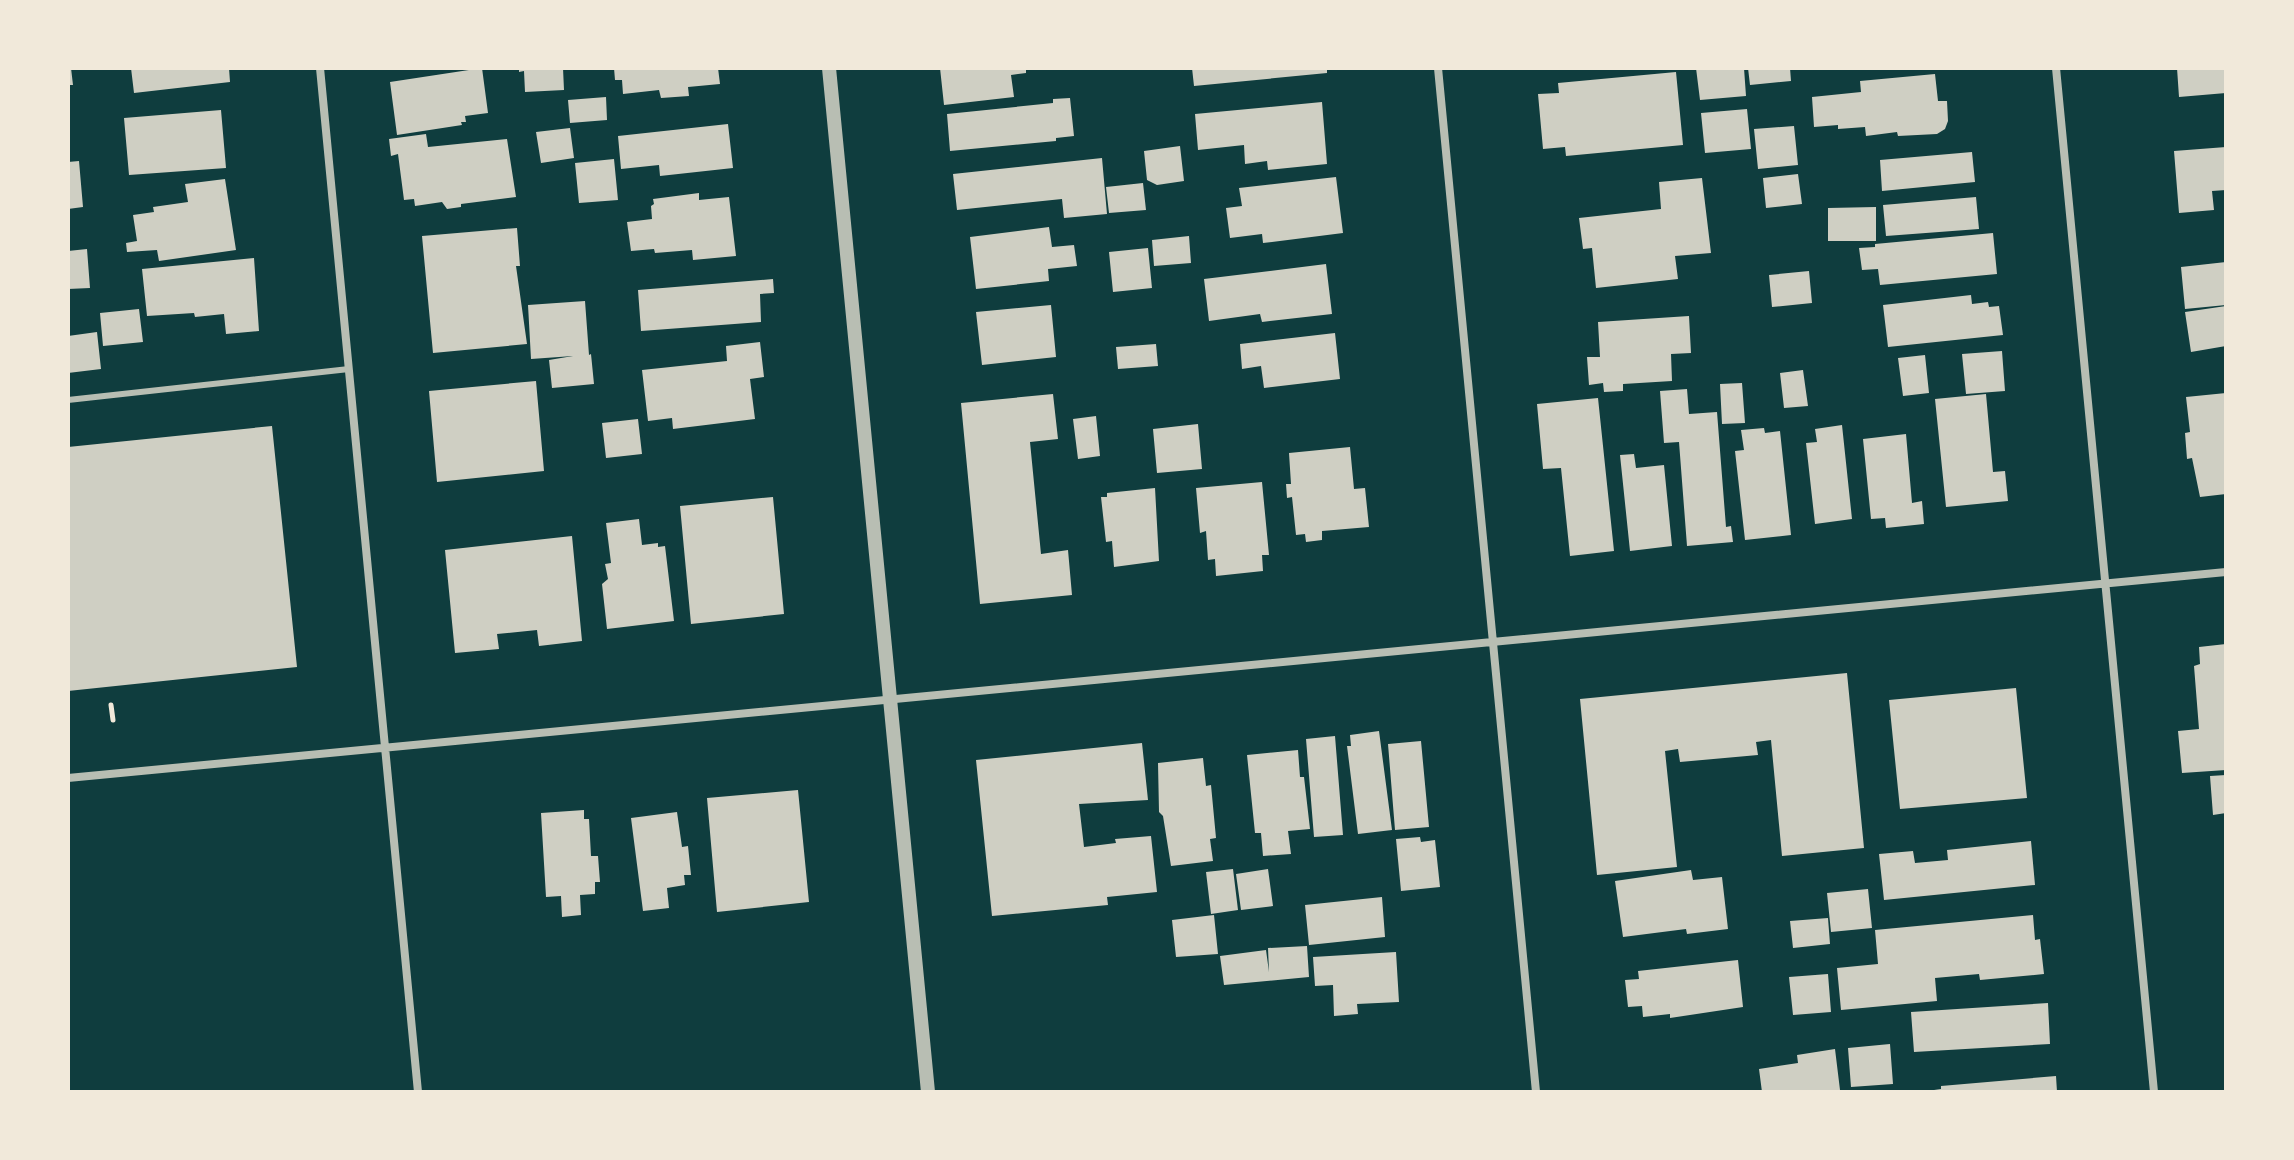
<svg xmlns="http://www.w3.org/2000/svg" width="2294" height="1160" viewBox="0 0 2294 1160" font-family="Roboto,sans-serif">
  <rect width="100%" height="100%" fill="#0f3d3e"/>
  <!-- building -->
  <path fill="#cfcfc3" d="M68,68H71L73,85H68Z
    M131,68H229L230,82L134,93Z
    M482,68L488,113L465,116L466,122H461L462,125L397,135L390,82Z
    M519,68H563L564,90L525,92L524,71L519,72Z
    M614,68H718L720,84L688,87L689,96L661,98L659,90L623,94L622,80H615Z
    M940,68H1026V73L1011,75L1014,97L944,105Z
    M1192,68H1327V73L1194,86Z
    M1696,68H1744L1746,96L1700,100Z
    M1748,68H1790L1791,81L1750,85Z
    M2177,68H2226V93L2179,97Z
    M1676,72L1683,145L1566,156L1565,147L1543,149L1538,94L1559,93L1558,83Z
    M1935,74L1938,101H1947L1948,121L1945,129L1937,134L1898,136L1897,132L1866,136L1865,127L1838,129V125L1814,127L1812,97L1861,92L1860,81Z
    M606,97L607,120L570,123L568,100Z
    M1070,98L1074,136L1056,138V141L950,151L947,114L1053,103V99Z
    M1322,102L1327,164L1268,170L1267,161L1245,164L1244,145L1198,150L1195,114Z
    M1747,109L1751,149L1705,153L1701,113Z
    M221,110L226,168L129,175L124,118Z
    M728,124L733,168L660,176L659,165L621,169L618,136Z
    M1794,126L1798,165L1758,169L1754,129Z
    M570,128L574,158L541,163L536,132Z
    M426,134L428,147L507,139L516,197L461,204V207L447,209L442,202L415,206L414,199L404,200L398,154L391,156L389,139Z
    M1180,146L1184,181L1157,185L1147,180L1144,151Z
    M2226,147V190L2212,191L2214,210L2179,213L2174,151Z
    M1972,152L1975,182L1882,191L1880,160Z
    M1102,158L1107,214L1064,218L1062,199L957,210L953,174Z
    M614,159L618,200L579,203L575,163Z
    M79,161L83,207L68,209V162Z
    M1798,174L1802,204L1766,208L1763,178Z
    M1336,177L1343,233L1263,243L1262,234L1230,238L1226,208L1242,206L1239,188Z
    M1702,178L1711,253L1675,256L1678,279L1596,288L1592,248L1583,249L1579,218L1661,209L1659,182Z
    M225,179L236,250L159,261L157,250L127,252L126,243L137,241L133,215L154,212L153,207L188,202L185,184Z
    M1143,183L1146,210L1109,213L1106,187Z
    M699,193V200L729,197L736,256L693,260L692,250L655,253L654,249L631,251L627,222L652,219L651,206L654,204L653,199Z
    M1976,197L1979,229L1886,236L1883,205Z
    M1876,207V241H1828V208Z
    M1049,227L1052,247L1074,245L1077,266L1048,269L1049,281L976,289L970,237Z
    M517,228L520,266H516L527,344L433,353L422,236Z
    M1993,233L1997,274L1880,285L1878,269L1862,270L1859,248L1875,247V244Z
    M1189,236L1191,263L1154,266L1152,240Z
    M1148,248L1152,288L1113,292L1109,252Z
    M87,249L90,288L68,289V251Z
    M254,258L259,331L226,334L224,314L195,317L194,313L147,316L142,269Z
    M2226,262V305L2185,309L2181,267Z
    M1326,264L1332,314L1262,322L1260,314L1209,321L1204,279Z
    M1809,271L1812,303L1772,307L1769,275Z
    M773,279L774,293L760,294L761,322L641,331L638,290Z
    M1971,295L1972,304L1988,302L1989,307L1999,306L2003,335L1888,347L1883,305Z
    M585,301L589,355L591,354L594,384L552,388L549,360L573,356L531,359L528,305Z
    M1051,305L1056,357L982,365L976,312Z
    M2226,306V346L2191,352L2185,312Z
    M139,309L143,342L103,346L100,313Z
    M1689,316L1691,353L1671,354L1672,381L1623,384V391L1604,392L1603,383L1589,385L1587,357H1600L1598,322Z
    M97,332L101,369L68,373V336Z
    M1335,333L1340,379L1264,388L1261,366L1242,369L1240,344Z
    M760,342L764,377L750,379L755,419L673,429L672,418L648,421L642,370L727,361L726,346Z
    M1156,344L1158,366L1118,369L1116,347Z
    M2002,351L2005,391L1966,394L1962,354Z
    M1925,355L1929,393L1903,396L1898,358Z
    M1803,370L1808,406L1784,408L1780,373Z
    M536,381L544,471L437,482L429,391Z
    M1742,383L1745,423L1722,424L1720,384Z
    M1687,389L1689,414L1717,412L1726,527L1731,526L1733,542L1687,546L1679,442L1664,443L1660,391Z
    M2226,393V494L2200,497L2192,458L2187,459L2185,433L2190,432L2186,397Z
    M1053,394L1058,439L1030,442L1041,554L1068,550L1072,595L980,604L961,403Z
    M1986,394L1993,472L2005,471L2008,501L1946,507L1935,399Z
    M1598,398L1614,551L1570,556L1561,468L1543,469L1537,404Z
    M1096,416L1100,456L1078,459L1073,419Z
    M638,419L642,454L606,458L602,423Z
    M1198,424L1202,469L1157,473L1153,429Z
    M1842,425L1852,519L1815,524L1806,443L1817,442L1815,429Z
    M272,426L297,667L68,691V447Z
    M1764,428L1765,433L1780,431L1791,535L1745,540L1735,451L1744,450L1741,430Z
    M1906,434L1912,503L1922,501L1924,524L1886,528L1885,518L1871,519L1863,439Z
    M1350,447L1354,489L1365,488L1369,527L1322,531V540L1306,542L1305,534L1296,535L1292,497L1287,498L1286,484H1291L1289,453Z
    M1634,454L1636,468L1664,465L1672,546L1630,551L1620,455Z
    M1262,482L1269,555H1262L1263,571L1216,576L1215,559L1208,560L1206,531L1200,533L1196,488Z
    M1155,488L1159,561L1114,567L1112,541L1106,542L1101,497H1107V493Z
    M773,497L784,614L691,624L680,506Z
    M639,519L642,545L658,543V547L665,546L674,621L607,629L602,584L608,579L605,564L611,563L606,523Z
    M572,536L582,641L539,646L537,630L497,634L499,649L455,653L445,550Z
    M2226,644V770L2182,773L2178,731L2199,729L2194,666L2200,664L2199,647Z
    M1847,673L1864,848L1782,856L1771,740L1756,742L1758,755L1680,762L1678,749L1665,751L1677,867L1597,875L1580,699Z
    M2016,688L2027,798L1900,809L1889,700Z
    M1379,731L1392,830L1358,834L1347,746H1351L1350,735Z
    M1335,736L1343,835L1314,837L1306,739Z
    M1421,741L1429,827L1395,830L1388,744Z
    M1142,743L1148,800L1079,804L1084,847L1116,843L1115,839L1151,836L1157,892L1107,897L1108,905L992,916L976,760Z
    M1298,750L1300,777H1304L1310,829L1288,831L1291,854L1263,856L1261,833H1255L1247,755Z
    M1203,758L1206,786L1211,785L1216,838L1210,839L1213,861L1171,866L1163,816L1159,812L1158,763Z
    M2226,775V813L2213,815L2210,776Z
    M798,790L809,902L717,912L707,798Z
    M584,810V819H589L591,856H598L600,882H595V894L580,895L581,915L562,917L561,896L546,897L541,813Z
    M677,812L682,847L688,846L691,875H684L685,885L667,888L669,908L643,911L631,818Z
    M1420,837L1421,842L1435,840L1440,887L1401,891L1396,839Z
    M2031,841L2035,885L1884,900L1879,854L1913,851L1915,863L1948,860L1947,850Z
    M1233,869L1238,910L1211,914L1206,872Z
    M1268,869L1273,906L1241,910L1236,874Z
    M1691,870L1693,880L1722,877L1728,929L1687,934L1686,929L1623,937L1615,881Z
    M1868,889L1872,928L1831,932L1827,893Z
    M1382,897L1385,937L1309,945L1305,905Z
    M1214,915L1218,954L1176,957L1172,920Z
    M2033,915L2035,940L2040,939L2044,974L1980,980L1979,974L1935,978L1937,1001L1841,1010L1837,968L1878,964L1875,930Z
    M1828,918L1830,944L1793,948L1790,921Z
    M1307,946L1309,977L1224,985L1220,956L1266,950L1269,972L1268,948Z
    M1396,952L1399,1002L1357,1004L1358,1014L1334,1016L1333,985L1315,986L1313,957Z
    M1738,960L1743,1007L1670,1018V1014L1643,1017L1642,1006L1628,1007L1625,980L1639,979L1638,971Z
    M1828,974L1831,1012L1793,1015L1789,977Z
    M2048,1003L2050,1044L1914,1052L1911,1012Z
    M1890,1044L1893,1084L1851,1087L1848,1048Z
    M1835,1049L1840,1090L1762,1092L1759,1069L1798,1063L1797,1055Z
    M2056,1076L2057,1092H1934V1090L1941,1089V1086Z"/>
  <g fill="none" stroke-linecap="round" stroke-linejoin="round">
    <!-- path -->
    <path stroke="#f1e9da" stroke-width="5" d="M111,705L113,720"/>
    <!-- service -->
    <path stroke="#b8beb3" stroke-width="6" d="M68,400L349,369"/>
    <!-- minor -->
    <path stroke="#b8beb3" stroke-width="8" d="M320,68L418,1092
      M1438,68L1536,1092
      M2056,68L2154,1092
      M68,778L2226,572"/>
    <!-- tertiary -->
    <path stroke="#b8beb3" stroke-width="14" d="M829,68L928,1092"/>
  </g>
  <!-- border -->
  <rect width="2294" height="1160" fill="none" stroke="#f1e9da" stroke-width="140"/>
</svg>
